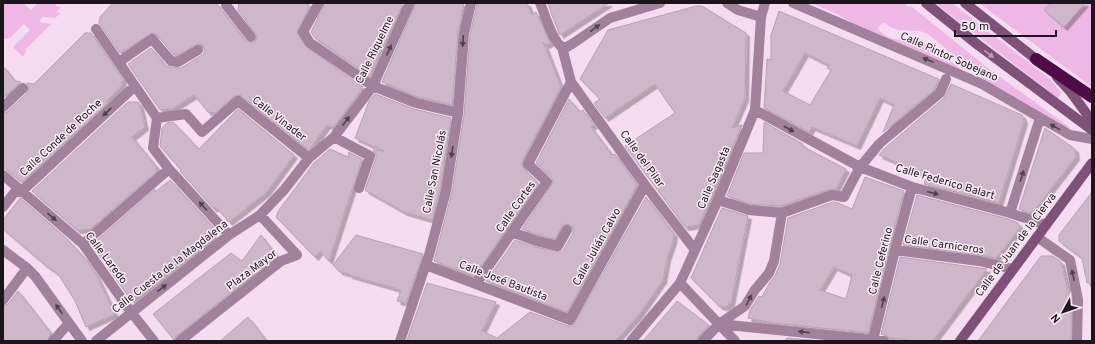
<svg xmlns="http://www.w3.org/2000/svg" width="1095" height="344" viewBox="0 0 1095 344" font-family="Overpass,sans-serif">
  <defs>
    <filter id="shadow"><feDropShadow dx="3.5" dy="3.5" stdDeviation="0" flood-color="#0004"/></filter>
  </defs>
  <rect width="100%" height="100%" fill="#f5dcf1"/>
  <!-- green -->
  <path fill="#efb7e5" d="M3,3H23L31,10L38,3H57L55,6L61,7L56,12L61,13L55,18L42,17L39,22L51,24L25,50L26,51L23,57L13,47L30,30L24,24L10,38L3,39Z
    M811,3H904L909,7L911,6L989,69L1069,127L1067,130L987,82L928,34L920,31L898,30L890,27L884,22L877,28C894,46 901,36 920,42C932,45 954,64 964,72L872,34L835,13Z
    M935,3H952L1051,80L1061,93L1058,98Z
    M979,3H1092V87Z"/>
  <!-- building -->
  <path fill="#cfb7cb" stroke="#b9a1b4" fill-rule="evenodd" filter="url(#shadow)" d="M113,3H216L246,41L252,43L255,42L257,36L238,10L239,3H308L309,8L297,32L305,46L363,87L333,128L327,125L309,150L240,95L234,96L215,113L208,112L194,95L172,109L160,110L128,64L151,48L166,66L170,67L181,68L202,55L204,53V47L201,44H198L177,55H174L157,35L152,33L120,53L99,23L100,17Z
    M325,3H403L370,76L315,38L311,32Z
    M416,3H464L458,33L452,105L418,97L382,82Z
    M477,3H527L532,15L536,12L550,43L546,45L543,42L545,46L544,47L545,46L561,87L522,161V166L524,169L538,183L474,276L434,261L452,192L464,114L470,35Z
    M548,3H609L560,35L553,18Z
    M1050,3H1085L1064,27L1044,10Z
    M696,6H702L746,33L745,98L732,128L742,125L699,225L685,227L625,146L675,113L655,84L605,118L594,103L600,99L580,79L608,30Z
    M779,11L936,78L939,79L935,89L883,132L894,105L880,98L857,146L812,127L809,132L764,108L767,59L771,60V35ZM805,53L829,65L827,68L831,70L810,105L783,91Z
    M85,33H91L123,79L122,85L106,102H109L22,182L3,167V113L7,112L27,93L29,87L27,83L34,84Z
    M3,66L15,81L21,82L3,98Z
    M951,84L1022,115L1024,121L999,203L924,184L927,176L879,155L885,148L944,98Z
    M375,94L414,109L451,118L440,190L432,220L404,212L365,190L376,158V155L373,150L384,151L355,138L369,101Z
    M569,99L580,112L583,110L594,125L591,127L612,155L615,154L637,185L567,312L486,281L515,240L535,247L560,252L564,249L573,233V227L567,224L562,226L555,239L538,235L522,229L553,183L552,178L536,163Z
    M128,102H138L140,105L145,127L132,137L156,166V172L90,229L77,230L32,191Z
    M238,109L294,155L267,192L229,222L215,206L214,209L180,171L181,170L160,146L162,128L167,123L173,122L199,149Z
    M764,122L803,144L802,146L846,169L836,189H830L781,206L750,204L727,196L744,153H763Z
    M1045,128L1075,149L1076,157L1034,211L1029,213L1019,209Z
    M330,149L348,157L349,152L362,159L329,261L320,251L315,257L276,217L279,210L314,163Z
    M865,177L904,191L868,333L774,323L748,318L750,310L759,296L762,297L770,282L775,276L780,264L788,218L833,202L838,203L852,209ZM834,267L852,275L846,299L820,290Z
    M170,180L213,227V235L131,300L94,248L96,241L155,189V192Z
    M1092,192V283H1087L1082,258L1059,241V235Z
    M917,195L1008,219L1018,223L1020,228L997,257L995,258L980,255L903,245Z
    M646,197L674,234L673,241L667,258L663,280L638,316L615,341H411L407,340L427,283L496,302L482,331L497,338L530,312L568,326H573Z
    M20,198L64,236L85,258L96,274L115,314L86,327L75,301L58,274L44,264L3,229V220Z
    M722,208L748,216L731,303L726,307H723L719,306L691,278Z
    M261,235L277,256L176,336L174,340L153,314L231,253L242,261Z
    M356,235L423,254L406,303L397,301L401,290L349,275V274L339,271L333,265Z
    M1041,256H1053L1061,262L1071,302V341H978Z
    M900,257L987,269L933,341H918L889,338L887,336L881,334Z
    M18,291L51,333L47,341H3V306L8,304Z
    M677,301L709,325L698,337L697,341H643Z
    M248,317L267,341H220Z
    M787,338L821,341H784Z"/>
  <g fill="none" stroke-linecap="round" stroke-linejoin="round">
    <!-- street -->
    <path stroke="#a2819c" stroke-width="10" d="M319,3L303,32L310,43L373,86L416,103L458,113
      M540,3C545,14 552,41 562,47L571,82L645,185L695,250
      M727,3L738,10L761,17
      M793,3L982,84L1070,135L1092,139
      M226,5L251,37
      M96,29L157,118L153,148L169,169L229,235
      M562,47H567L575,42L610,18L660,3
      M119,62L152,39L171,61L178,62L198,50
      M3,107L23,88
      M755,110L860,167L912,187L1010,213L1046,225
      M157,118L186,114L202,132L238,101L309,158
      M334,137L370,156L359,188
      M3,175L83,244L131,312L154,341
      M718,200L749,210L782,213L832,195L844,197L860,167L880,143L940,93L946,79
      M3,207L14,193L22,191L135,86
      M1010,213L1040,118
      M512,232L536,241L558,246L567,230
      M1037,237L1070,260L1078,300L1077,341
      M83,244L169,169
      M3,250L27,268L35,276L82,341
      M895,250L979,261L1013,269
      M426,265L570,320L645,185
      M680,283L735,341
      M476,284L547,182L528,164L571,82
      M3,300L27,268
      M719,324L884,341
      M873,340L895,250L912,187
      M53,341L69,323
      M96,341L229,235L260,215L284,190L309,158L334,137L373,86L410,3
      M180,341L281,261L297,255L260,215
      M400,341L429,255L446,191L458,113L464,34L471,3
      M631,341L680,283L718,200L755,110L761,17L765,3
      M703,341L719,324L745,306L754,291L769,273L774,261L782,213"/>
    <!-- secondary -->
    <path stroke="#7f5178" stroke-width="10" d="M926,3L978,45L1092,130
      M965,3L1042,64
      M1057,77L1070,91L1092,121
      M960,341L1092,163"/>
    <!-- highway -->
    <path stroke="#4e0b48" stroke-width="12" d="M1036,59L1092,97"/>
  </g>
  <!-- one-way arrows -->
  <defs><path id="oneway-solid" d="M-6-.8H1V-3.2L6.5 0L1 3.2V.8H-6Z"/></defs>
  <g fill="#52404f">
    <use href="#oneway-solid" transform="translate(595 28) rotate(-36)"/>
    <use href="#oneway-solid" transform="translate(463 41) rotate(94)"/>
    <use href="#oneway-solid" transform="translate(389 50) rotate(-66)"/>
    <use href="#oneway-solid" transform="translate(928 60) rotate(-157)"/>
    <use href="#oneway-solid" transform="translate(107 112) rotate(137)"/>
    <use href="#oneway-solid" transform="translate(346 121) rotate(-53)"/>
    <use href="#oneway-solid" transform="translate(1055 127) rotate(-151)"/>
    <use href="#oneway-solid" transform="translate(789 129) rotate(28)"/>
    <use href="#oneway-solid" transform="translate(452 152) rotate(99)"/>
    <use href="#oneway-solid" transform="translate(1022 176) rotate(-72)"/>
    <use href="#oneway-solid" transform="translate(933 193) rotate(15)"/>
    <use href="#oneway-solid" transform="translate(203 206) rotate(-132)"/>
    <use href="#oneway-solid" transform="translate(52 217) rotate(41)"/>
    <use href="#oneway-solid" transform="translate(1073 275) rotate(-102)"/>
    <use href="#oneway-solid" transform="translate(162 288) rotate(-38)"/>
    <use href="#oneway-solid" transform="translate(749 300) rotate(-62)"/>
    <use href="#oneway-solid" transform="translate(883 302) rotate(-76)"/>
    <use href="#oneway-solid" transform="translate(59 309) rotate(-126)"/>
    <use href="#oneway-solid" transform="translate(804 332) rotate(-173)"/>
  </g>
  <use fill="#be9fb8" href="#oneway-solid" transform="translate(989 54) rotate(37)"/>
  <g text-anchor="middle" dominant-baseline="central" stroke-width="3" stroke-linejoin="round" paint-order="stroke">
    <!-- street labels -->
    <g font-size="11" fill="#1d151c" stroke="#fcedf9">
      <text transform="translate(375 50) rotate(-64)">Calle Riquelme</text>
      <text transform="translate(949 57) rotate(24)">Calle Pintor Sobejano</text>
      <text transform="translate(279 119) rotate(38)">Calle Vinader</text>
      <text transform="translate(61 138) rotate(-43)">Calle Conde de Roche</text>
      <text transform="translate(642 159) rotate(54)">Calle del Pilar</text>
      <text transform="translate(435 172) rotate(-79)">Calle San Nicolás</text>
      <text transform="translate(714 178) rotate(-67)">Calle Sagasta</text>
      <text transform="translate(945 182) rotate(16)">Calle Federico Balart</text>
      <text transform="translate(516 207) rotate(-55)">Calle Cortes</text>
      <text transform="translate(944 245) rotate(8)">Calle Carniceros</text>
      <text transform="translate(1016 245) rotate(-53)">Calle de Juan de la Cierva</text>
      <text transform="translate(597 247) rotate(-61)">Calle Julián Calvo</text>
      <text transform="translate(106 258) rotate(53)">Calle Laredo</text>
      <text transform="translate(881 261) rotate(-76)">Calle Ceferino</text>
      <text transform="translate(170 267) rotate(-38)">Calle Cuesta de la Magdalena</text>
      <text transform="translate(252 270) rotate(-37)">Plaza Mayor</text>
      <text transform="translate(503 281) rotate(21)">Calle José Bautista</text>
    </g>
  </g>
  <!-- border -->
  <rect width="1095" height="344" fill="none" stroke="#1d151c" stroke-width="8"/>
  <!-- north arrow -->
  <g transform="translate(1063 312) rotate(230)" stroke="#fcedf9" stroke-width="3" paint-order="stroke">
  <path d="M0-3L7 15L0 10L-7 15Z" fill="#1d151c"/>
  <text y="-6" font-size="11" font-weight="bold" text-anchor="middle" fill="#1d151c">N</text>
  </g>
  <!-- scale -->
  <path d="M955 30v6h101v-6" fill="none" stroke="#1d151c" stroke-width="2"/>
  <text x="961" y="30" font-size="12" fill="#1d151c" stroke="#fcedf9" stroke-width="3" paint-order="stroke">50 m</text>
</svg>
